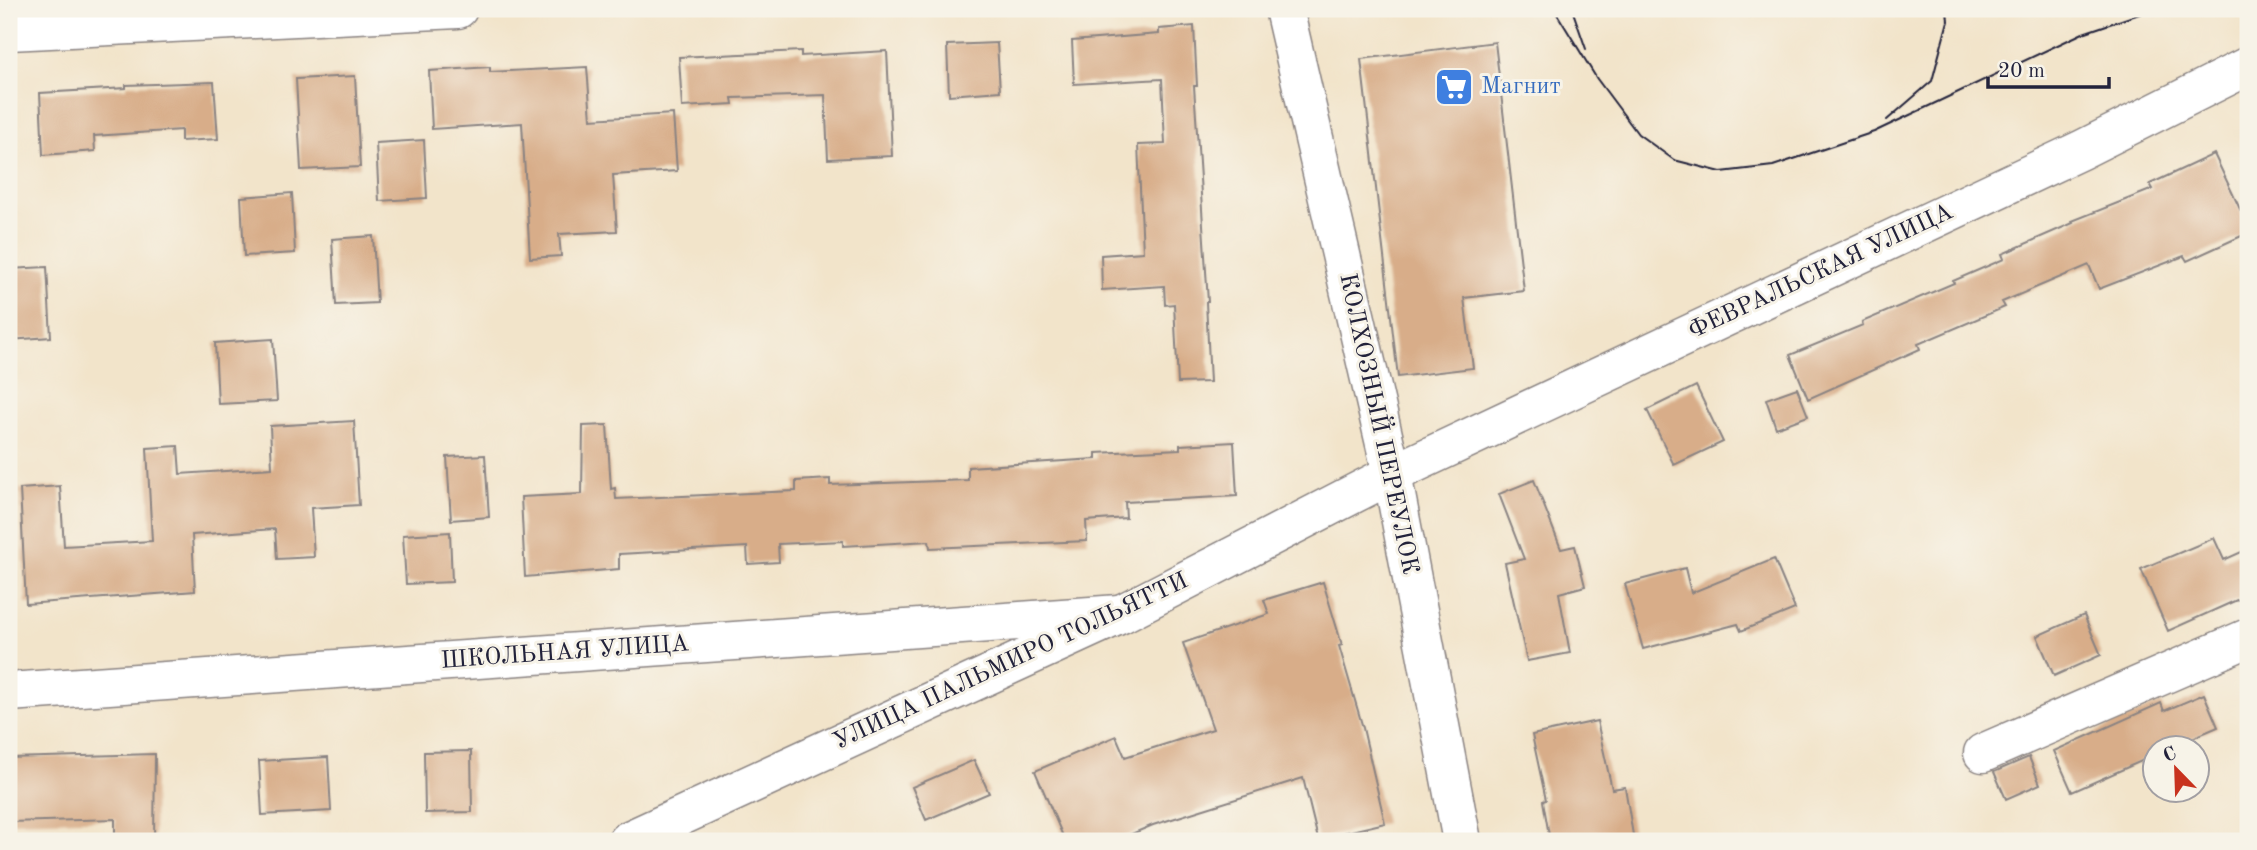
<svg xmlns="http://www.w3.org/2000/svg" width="2257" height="850" viewBox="0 0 2257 850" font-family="'Old Standard TT',serif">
  <rect width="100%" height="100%" fill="#f7f3e8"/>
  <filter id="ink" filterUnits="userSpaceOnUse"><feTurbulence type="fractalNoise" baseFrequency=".0143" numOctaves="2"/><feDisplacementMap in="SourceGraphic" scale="14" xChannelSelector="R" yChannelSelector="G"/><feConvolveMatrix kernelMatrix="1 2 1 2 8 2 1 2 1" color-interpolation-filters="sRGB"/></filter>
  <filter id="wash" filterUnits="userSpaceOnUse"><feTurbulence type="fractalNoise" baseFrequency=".00686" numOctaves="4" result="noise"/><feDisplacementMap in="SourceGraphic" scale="28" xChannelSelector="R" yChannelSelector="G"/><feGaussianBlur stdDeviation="1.57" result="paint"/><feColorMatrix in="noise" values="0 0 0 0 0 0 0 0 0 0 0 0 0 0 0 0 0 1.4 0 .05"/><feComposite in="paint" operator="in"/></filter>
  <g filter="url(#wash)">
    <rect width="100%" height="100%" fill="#f2e4ca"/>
    <g id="blocks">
      <!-- building -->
      <path fill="#d8ad89" d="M1194,26L1197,86H1194L1208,302H1206L1210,382L1178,383L1174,304L1165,305L1164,286L1102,290L1101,255L1143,252L1138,145L1165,144L1162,79L1074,84L1072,41L1159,34V29Z
        M1495,42L1524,291L1464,298L1473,368L1398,377L1361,59Z
        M997,43L1000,91L949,95L947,45Z
        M801,51V56L887,51L892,156L828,159L825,95L732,98L733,104L682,107L679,57Z
        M490,67V72L587,67L591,119L673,114L677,171L613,175L617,231L559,234L561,256L530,258L522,123L432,129L429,71Z
        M355,76L360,167L301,170L296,79Z
        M214,82L218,139L181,141V130L94,136L95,151L43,155L40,93L126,88V85Z
        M424,140L427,198L379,201L376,143Z
        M2214,154L2248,226V233L2187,261L2184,256L2099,289L2089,265L2002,302L2005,307L1918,344L1920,349L1808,399L1790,355L1863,325L1862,322L1954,283L1953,281L2004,259L2002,254L2073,223L2072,221L2153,189L2150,184Z
        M292,193L295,253L244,256L241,197Z
        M373,236L377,303L336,305L332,239Z
        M47,267L51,337L9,340V269Z
        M273,339L277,401L218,404L215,343Z
        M1696,386L1723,442L1674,465L1647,410Z
        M1797,388L1808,416L1776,428L1766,399Z
        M354,421L359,505L311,508L314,557L277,559L275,529L192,535L195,591L26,604L20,489L60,486L64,546L152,541L147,448L178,446L180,474L272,468L270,426Z
        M607,425L611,489L615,488L616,499L796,491V481L830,479V485L968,480V467L1096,459V453L1180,449V445L1234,442L1237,496L1125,502L1126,518L1086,521L1087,541L930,548L929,541L843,546V541L778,544L779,562L748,564L747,547L619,554V569L525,577L521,497L582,494L583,426Z
        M485,455L489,517L451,520L447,457Z
        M1534,480L1561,549L1575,546L1585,586L1559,593L1570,653L1527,661L1505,563L1524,559L1499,494Z
        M450,532L452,582L406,584L403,535Z
        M2214,538L2224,560L2248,549V595L2168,631L2141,569Z
        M1774,559L1795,609L1741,631L1738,624L1643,649L1625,584L1685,568L1691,593Z
        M1323,582L1342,645L1339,646L1363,728L1385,823L1318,839L1303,778L1153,825L1115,841H1065L1035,771L1116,736L1125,757L1213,729L1183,643L1269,614L1264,600Z
        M2084,615L2101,655L2054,676L2037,636Z
        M2204,694L2218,727L2169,748H2155V755L2072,792L2054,751L2161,703L2164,711Z
        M1597,721L1612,789L1625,787L1634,841H1550L1543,801L1546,800L1532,735Z
        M471,751L472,812L425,813L424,752Z
        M155,754L154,841H115V819L9,822V758Z
        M328,757L331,811L262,815L259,761Z
        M2029,757L2040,784L2006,799L1994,772Z
        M974,760L989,793L926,820L912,787Z"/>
    </g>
  </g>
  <g filter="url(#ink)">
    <use href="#blocks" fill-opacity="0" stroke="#8a8382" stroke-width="2"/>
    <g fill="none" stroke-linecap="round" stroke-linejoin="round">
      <defs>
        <path id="street" d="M1284,9L1392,474L1462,841
          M9,31L458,9
          M9,692L1119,614
          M1983,753L2248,638"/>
        <path id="secondary" d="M627,841L1121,614L1392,474L2081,150L2248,66"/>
      </defs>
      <!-- street casing -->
      <use href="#street" stroke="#8a8382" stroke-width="41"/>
      <!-- secondary casing -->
      <use href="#secondary" stroke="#8a8382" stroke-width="41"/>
      <!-- street -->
      <use href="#street" stroke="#fff" stroke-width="38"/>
      <!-- secondary -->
      <use href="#secondary" stroke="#fff" stroke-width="38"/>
      <!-- tram -->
      <path stroke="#22223b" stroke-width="2" d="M1554,9L1597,79L1638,134L1674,160L1721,172L1773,166L1874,132L2083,33L2154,9
        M1572,9L1586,49
        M1887,120L1932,81L1948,21L1947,9"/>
    </g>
  </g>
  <!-- icons -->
  <defs>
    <symbol id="supermarket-square" viewBox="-11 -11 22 22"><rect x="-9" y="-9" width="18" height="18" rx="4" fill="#3f7fe0" stroke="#f7f3e8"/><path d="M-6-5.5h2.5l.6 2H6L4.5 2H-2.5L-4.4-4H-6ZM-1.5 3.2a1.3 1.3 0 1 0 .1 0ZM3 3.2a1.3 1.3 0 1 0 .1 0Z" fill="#fff"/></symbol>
  </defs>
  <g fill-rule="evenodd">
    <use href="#supermarket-square" x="1432" y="65" width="44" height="44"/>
  </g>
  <g text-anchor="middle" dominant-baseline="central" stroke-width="6" stroke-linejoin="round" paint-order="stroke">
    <!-- shop labels -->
    <g font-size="24" fill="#366cbe" stroke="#f7f3e8" text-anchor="start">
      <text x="1481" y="87">Магнит</text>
    </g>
    <!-- street labels -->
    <g font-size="24" fill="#22223b" stroke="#f7f3e8">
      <text transform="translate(1821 272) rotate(-25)">ФЕВРАЛЬСКАЯ УЛИЦА</text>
      <text transform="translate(1378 424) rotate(78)">КОЛХОЗНЫЙ ПЕРЕУЛОК</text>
      <text transform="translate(565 653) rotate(-4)">ШКОЛЬНАЯ УЛИЦА</text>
      <text transform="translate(1011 662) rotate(-25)">УЛИЦА ПАЛЬМИРО ТОЛЬЯТТИ</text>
    </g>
  </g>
  <!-- margin -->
  <rect width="2257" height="850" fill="none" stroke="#f7f3e8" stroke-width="35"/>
  <!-- north arrow -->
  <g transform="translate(2176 769) rotate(337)"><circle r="33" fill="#f7f3e8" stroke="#a29fa3" stroke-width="2"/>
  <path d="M0-5L12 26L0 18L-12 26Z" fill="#c8321e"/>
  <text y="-10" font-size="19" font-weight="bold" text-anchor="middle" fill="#22223b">С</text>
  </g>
  <!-- scale -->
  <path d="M1988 77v10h121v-10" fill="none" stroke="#22223b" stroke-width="3.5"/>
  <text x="1998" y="77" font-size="21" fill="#22223b" stroke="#f7f3e8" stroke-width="5" paint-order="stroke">20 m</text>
</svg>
